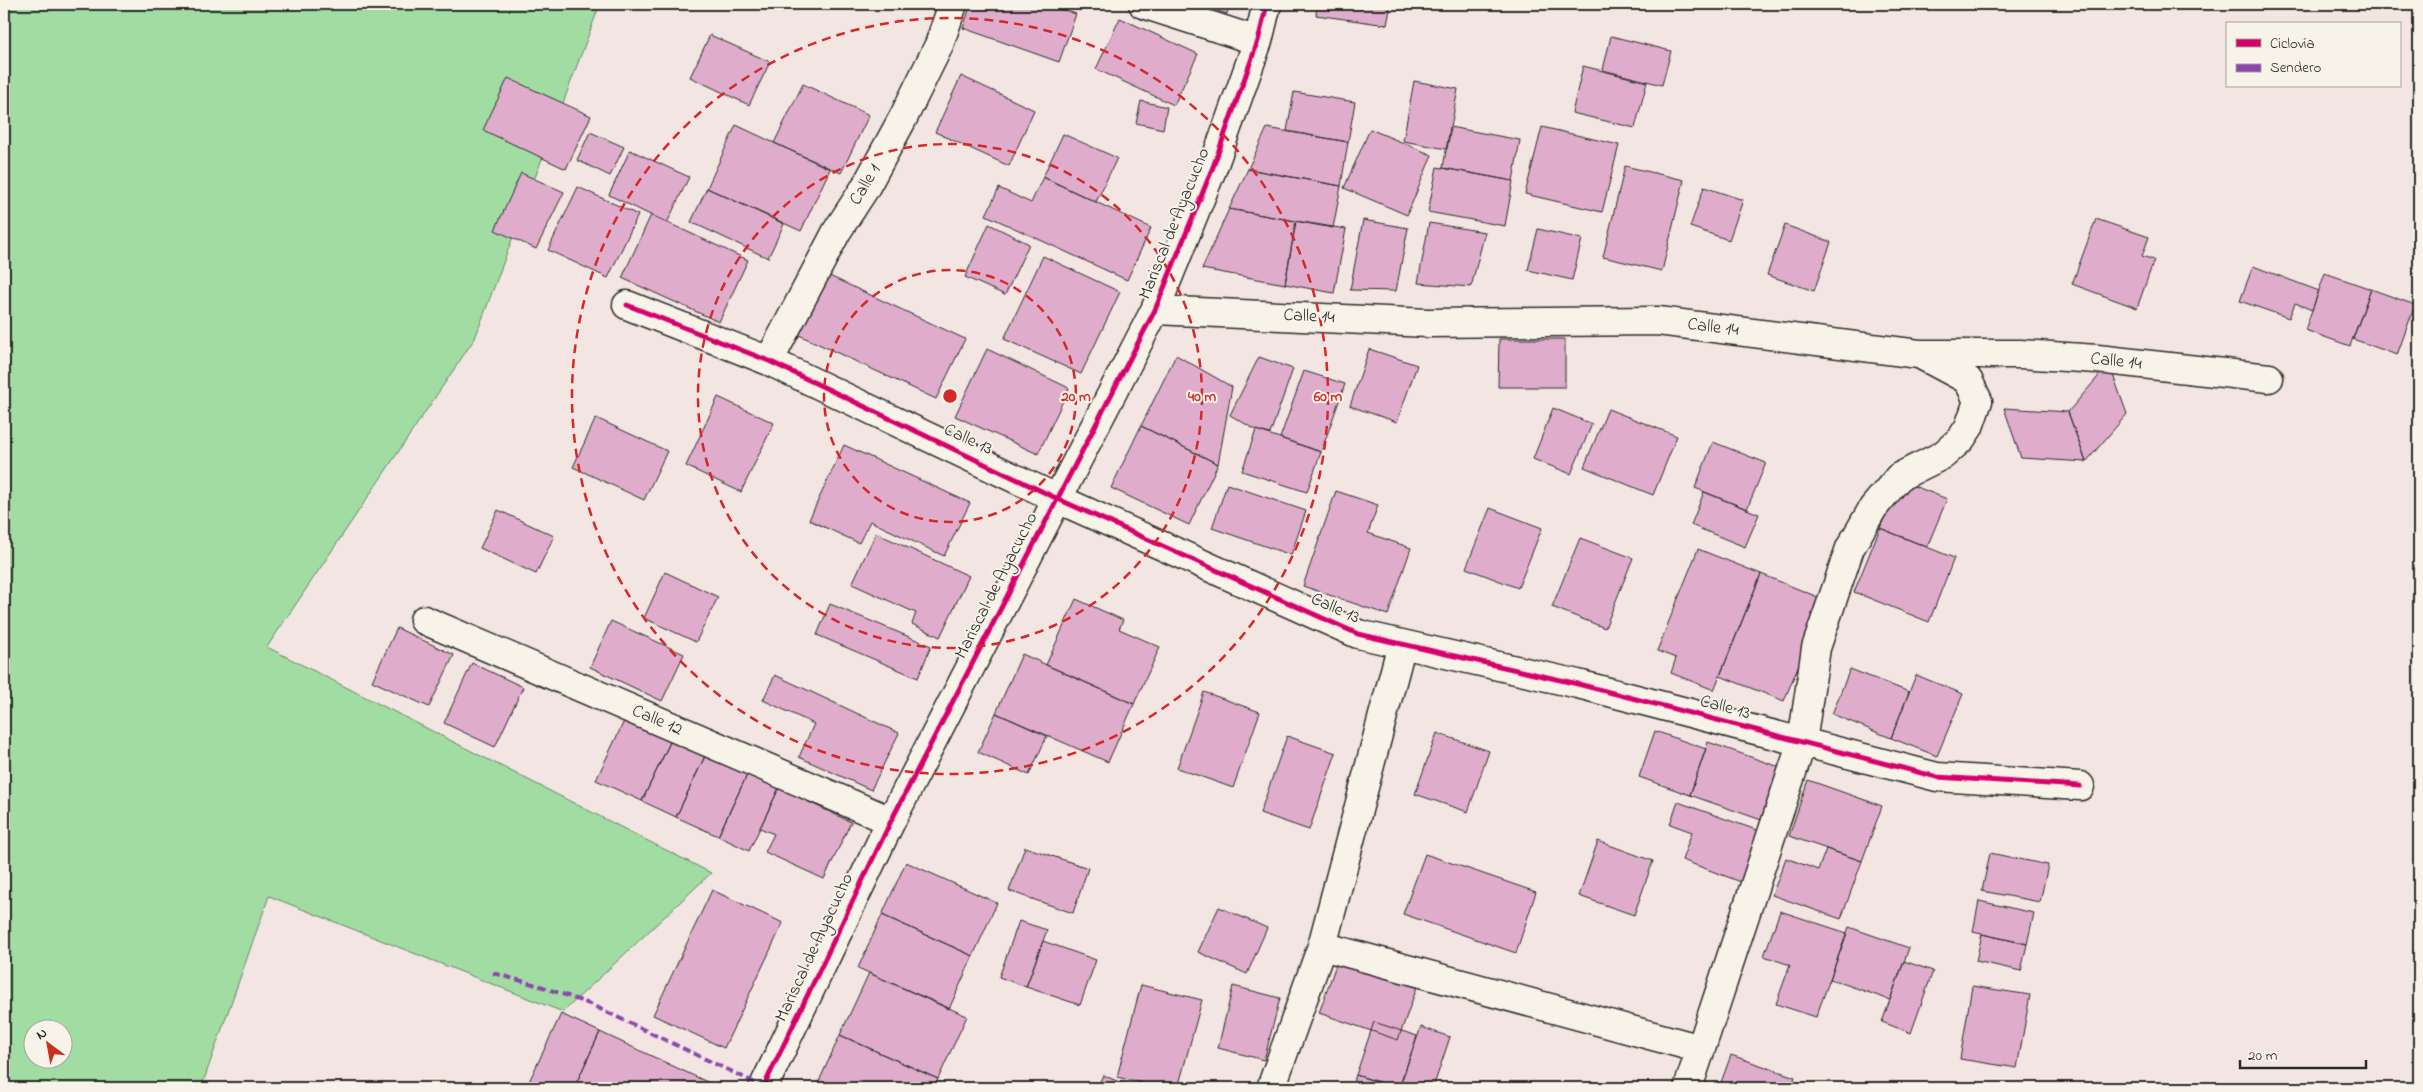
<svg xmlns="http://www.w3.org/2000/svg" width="2423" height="1092" viewBox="0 0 2423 1092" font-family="'Indie Flower',sans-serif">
  <rect width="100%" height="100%" fill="#f2e5e2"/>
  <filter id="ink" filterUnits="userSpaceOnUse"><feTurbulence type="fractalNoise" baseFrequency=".02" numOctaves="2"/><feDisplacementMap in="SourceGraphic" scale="10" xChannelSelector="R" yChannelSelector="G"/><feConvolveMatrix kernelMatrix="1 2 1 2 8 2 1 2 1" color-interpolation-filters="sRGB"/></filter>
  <g filter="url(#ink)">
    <!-- green -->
    <path fill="#a1dda3" stroke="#668467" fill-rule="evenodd" d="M4,4H600L475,338L267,647L711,873L563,1012L269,896L201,1088H4ZM32,1030H62V1060H32Z"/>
    <!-- building -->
    <path fill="#dfadcb" stroke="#2b2b2b" d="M971,4H1047L1076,14L1059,62L963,28Z
      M1197,4H1229L1227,14Z
      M1317,4H1391L1387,25L1316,15Z
      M1120,18L1198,54L1174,105L1096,69Z
      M710,35L770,62L749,105L690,77Z
      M1611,36L1671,51L1662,85L1603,70Z
      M1583,66L1647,82L1635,128L1572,113Z
      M961,76L1034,110L1009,166L935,132Z
      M508,78L591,116L566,169L483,130Z
      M1414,81L1458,89L1447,149L1403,141Z
      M803,84L869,115L841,173L774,143Z
      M1294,92L1355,102L1348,142L1287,131Z
      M1141,101L1167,107L1163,129L1136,123Z
      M736,125L830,169L801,231L707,188Z
      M1450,127L1520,140L1513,181L1443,168Z
      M1542,127L1619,145L1602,212L1525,194Z
      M1267,128L1348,142L1341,186L1248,169Z
      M1370,129L1432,155L1407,215L1344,188Z
      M590,132L624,147L610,176L577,160Z
      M1063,134L1117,158L1096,202L1043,177Z
      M630,150L689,177L667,223L609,195Z
      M1625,166L1684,180L1662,271L1603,257Z
      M1437,167L1513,181L1505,226L1428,212Z
      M1248,169L1341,186L1333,228L1229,209Z
      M521,173L564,192L536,249L495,230Z
      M1043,177L1151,228L1127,280L986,215L999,188L1031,203Z
      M578,187L638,215L608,278L548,250Z
      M1704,187L1743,200L1729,240L1690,227Z
      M707,188L784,224L768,258L691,222Z
      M1229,209L1296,221L1285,284L1202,269Z
      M651,215L748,260L719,322L622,278Z
      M2096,219L2149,237L2142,256L2154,260L2137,308L2072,284Z
      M1363,220L1408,228L1396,291L1350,290Z
      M1296,221L1346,229L1334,293L1285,284Z
      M1429,223L1485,232L1471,287L1418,283Z
      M989,224L1029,244L1005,295L965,277Z
      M1785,225L1831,242L1814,291L1767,275Z
      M1538,229L1582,239L1572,280L1528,270Z
      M1043,256L1120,292L1081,374L1004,339Z
      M2253,266L2319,291L2312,310L2295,303L2289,318L2240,301Z
      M823,273L965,339L936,399L795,333Z
      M2325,273L2371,289L2350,346L2305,330Z
      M2371,289L2415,305L2397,355L2353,339Z
      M1499,339H1565V387H1498Z
      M987,349L1069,388L1038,454L955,416Z
      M1369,349L1417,365L1397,422L1350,406Z
      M1176,355L1232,387L1218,464L1141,426Z
      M1259,357L1293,369L1270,434L1256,430L1230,415Z
      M2109,364L2127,414L2086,462L2068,412Z
      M1304,371L1345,384L1321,452L1280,438Z
      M718,397L774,423L741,492L686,466Z
      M1553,408L1592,424L1571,474L1533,459Z
      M2004,408L2068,412L2086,462L2021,458Z
      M1608,409L1677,436L1653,495L1584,467Z
      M596,418L667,451L644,500L573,467Z
      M1141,426L1218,464L1189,525L1111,488Z
      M1256,430L1321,452L1307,492L1242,471Z
      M1713,442L1766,463L1747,509L1695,488Z
      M844,445L970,503L944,556L870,521L859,543L809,520Z
      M1899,480L1947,499L1927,547L1880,528Z
      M1227,484L1306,511L1291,555L1212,528Z
      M1336,491L1378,505L1368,533L1411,548L1388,615L1303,586Z
      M1704,492L1759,514L1745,547L1691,525Z
      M1490,508L1542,528L1518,588L1466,568Z
      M498,510L554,536L536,574L480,548Z
      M1880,528L1954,558L1929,622L1854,592Z
      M876,533L969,576L940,637L912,624L916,613L852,584Z
      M1580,538L1633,558L1605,628L1552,607Z
      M1698,549L1761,574L1714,690L1671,673L1676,658L1657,651Z
      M665,572L718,597L696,642L644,618Z
      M1761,574L1825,600L1784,701L1720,676Z
      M1076,599L1123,620L1119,629L1160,647L1134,704L1046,665Z
      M830,604L931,646L918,678L817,635Z
      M611,621L684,654L662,701L590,667Z
      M397,628L454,655L429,707L372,681Z
      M1022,654L1134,704L1108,762L996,713Z
      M472,663L523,687L495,747L444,723Z
      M1850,669L1909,692L1891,738L1832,714Z
      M775,675L899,733L871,790L799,757L814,724L763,700Z
      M1916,675L1963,694L1937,756L1891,738Z
      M1204,692L1260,712L1233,788L1177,768Z
      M996,713L1047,736L1029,775L978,752Z
      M626,717L672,738L642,801L596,780Z
      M1655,731L1706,749L1690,795L1639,777Z
      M1437,733L1489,751L1468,812L1415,794Z
      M1287,736L1336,753L1309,830L1260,813Z
      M672,738L706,754L676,817L642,801Z
      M1708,742L1785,769L1767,822L1690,795Z
      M706,754L748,773L718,836L676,817Z
      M748,773L779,788L749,851L718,836Z
      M1808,780L1882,806L1862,861L1789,836Z
      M779,788L851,822L824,879L765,852L774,834L760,828Z
      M1678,802L1762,832L1744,883L1682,860L1692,832L1670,824Z
      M1598,841L1653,861L1634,915L1579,896Z
      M1025,847L1088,868L1073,913L1009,891Z
      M1826,849L1862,861L1841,919L1772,895L1786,858L1818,870Z
      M1990,853L2048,865L2040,902L1982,891Z
      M1425,854L1536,892L1516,953L1403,914Z
      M906,862L997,903L973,956L882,915Z
      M712,890L783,923L724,1048L653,1015Z
      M1979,901L2034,913L2027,944L1973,932Z
      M1219,907L1267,928L1247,974L1198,952Z
      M1780,911L1847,933L1816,1017L1776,1004L1790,965L1764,956Z
      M882,915L973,956L949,1009L858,968Z
      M1019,921L1047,930L1026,987L999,977Z
      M1849,927L1909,948L1890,1000L1830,979Z
      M1982,934L2027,944L2021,971L1976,961Z
      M1043,941L1096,960L1080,1005L1026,987Z
      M1338,959L1417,987L1398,1040L1319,1013Z
      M1904,961L1933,971L1911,1033L1882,1022Z
      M869,973L967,1016L938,1079L840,1035Z
      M1141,985L1202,1000L1178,1088H1163L1117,1077Z
      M1233,986L1280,998L1264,1060L1218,1048Z
      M1972,986L2030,995L2017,1068L1960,1059Z
      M561,1014L600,1032L574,1088H526Z
      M1374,1022L1417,1036L1399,1088L1356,1075Z
      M1421,1027L1450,1037L1433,1088H1399Z
      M600,1032L720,1088H574Z
      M840,1035L938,1079L934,1088H816Z
      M1731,1055L1795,1077L1791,1088H1719Z
      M1103,1075L1133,1088H1097Z
      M1356,1075L1395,1088H1351Z"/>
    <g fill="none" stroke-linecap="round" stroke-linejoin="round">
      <defs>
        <path id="street" d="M1143,4L1258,41
          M627,305L769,361L1058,499L1358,634L1578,684L1937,777L2080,786
          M1155,310L1428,323L1658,321L1919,354H2020L2097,359L2269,378
          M769,361L837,231L865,188L903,118L939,45L953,4
          M424,620L891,821
          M1322,946L1701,1049
          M763,1088L891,821L1155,310L1213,167L1258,41L1267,4
          M1271,1088L1322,946L1402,644
          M1688,1088L1802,742L1816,648L1850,548L1873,508L1899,477L1943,455L1961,439L1969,427L1978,401L1968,380L1923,356"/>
      </defs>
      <!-- street casing -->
      <use href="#street" stroke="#2b2b2b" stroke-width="31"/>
      <!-- street -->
      <use href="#street" stroke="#f7f3e8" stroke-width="28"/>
      <!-- quiet -->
      <path stroke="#8e44ad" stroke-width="4" stroke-dasharray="8 4" stroke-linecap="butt" d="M493,973L540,986L592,1005L766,1088"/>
      <defs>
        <path id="cycleway" d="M627,305L769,361L1058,499L1358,634L1578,684L1937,777L2080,786
          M763,1088L891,821L1155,310L1213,167L1258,41L1267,4"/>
      </defs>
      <!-- cycleway casing -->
      <use href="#cycleway" stroke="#f7f3e8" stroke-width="8"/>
      <!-- cycleway -->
      <use href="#cycleway" stroke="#d6006c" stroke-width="5"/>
    </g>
  </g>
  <!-- distance rings -->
  <g fill="none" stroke="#d62828" stroke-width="2.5" stroke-dasharray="9 6">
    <circle cx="950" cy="396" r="126"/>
    <circle cx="950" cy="396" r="252"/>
    <circle cx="950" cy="396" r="378"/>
  </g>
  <g text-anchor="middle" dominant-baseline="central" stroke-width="4" stroke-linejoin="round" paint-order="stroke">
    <!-- street labels -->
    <g font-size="18" fill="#2b2b2b" stroke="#f7f3e8">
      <text transform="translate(866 185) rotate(-59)">Calle 1</text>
      <text transform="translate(1175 224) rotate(-68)">Mariscal de Ayacucho</text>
      <text transform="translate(1309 317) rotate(3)">Calle 14</text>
      <text transform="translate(1713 328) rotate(7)">Calle 14</text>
      <text transform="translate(2116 362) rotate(6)">Calle 14</text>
      <text transform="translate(968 440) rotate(25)">Calle 13</text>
      <text transform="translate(997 586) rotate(-63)">Mariscal de Ayacucho</text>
      <text transform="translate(1335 609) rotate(24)">Calle 13</text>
      <text transform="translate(1725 708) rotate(15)">Calle 13</text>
      <text transform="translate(657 721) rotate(23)">Calle 12</text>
      <text transform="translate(815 948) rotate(-65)">Mariscal de Ayacucho</text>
    </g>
  </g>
  <circle cx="950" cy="396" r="8" fill="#d62828" stroke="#f7f3e8" stroke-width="2.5"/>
  <g font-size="15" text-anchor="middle" font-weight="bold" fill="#d62828" stroke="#f7f3e8" stroke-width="4" stroke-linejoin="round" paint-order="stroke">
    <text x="1076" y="401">20 m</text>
    <text x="1202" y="401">40 m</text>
    <text x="1328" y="401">60 m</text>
  </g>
  <!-- margin -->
  <rect width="2423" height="1092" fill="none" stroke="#f7f3e8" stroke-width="20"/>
  <rect x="10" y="10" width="2403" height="1072" fill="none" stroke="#2b2b2b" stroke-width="2" filter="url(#ink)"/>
  <!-- legend -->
  <rect x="2226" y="22" width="175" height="65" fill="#f7f3e8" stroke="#a5a39c"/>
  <rect x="2236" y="39" width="25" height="8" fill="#d6006c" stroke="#a5a39c"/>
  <text x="2270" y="48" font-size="15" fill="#2b2b2b">Ciclovía</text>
  <rect x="2236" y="64" width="25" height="8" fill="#8e44ad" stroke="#a5a39c"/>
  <text x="2270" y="72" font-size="15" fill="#2b2b2b">Sendero</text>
  <!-- north arrow -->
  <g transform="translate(48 1044) rotate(328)"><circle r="24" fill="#f7f3e8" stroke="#a5a39c"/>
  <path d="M0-4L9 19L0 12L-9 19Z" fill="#c8321e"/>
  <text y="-8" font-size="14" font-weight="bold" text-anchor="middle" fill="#2b2b2b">N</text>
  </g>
  <!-- scale -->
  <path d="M2240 1060v8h126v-8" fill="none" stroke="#2b2b2b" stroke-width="2.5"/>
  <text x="2248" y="1060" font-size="15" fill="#2b2b2b" stroke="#f7f3e8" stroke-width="4" paint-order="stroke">20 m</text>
</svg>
